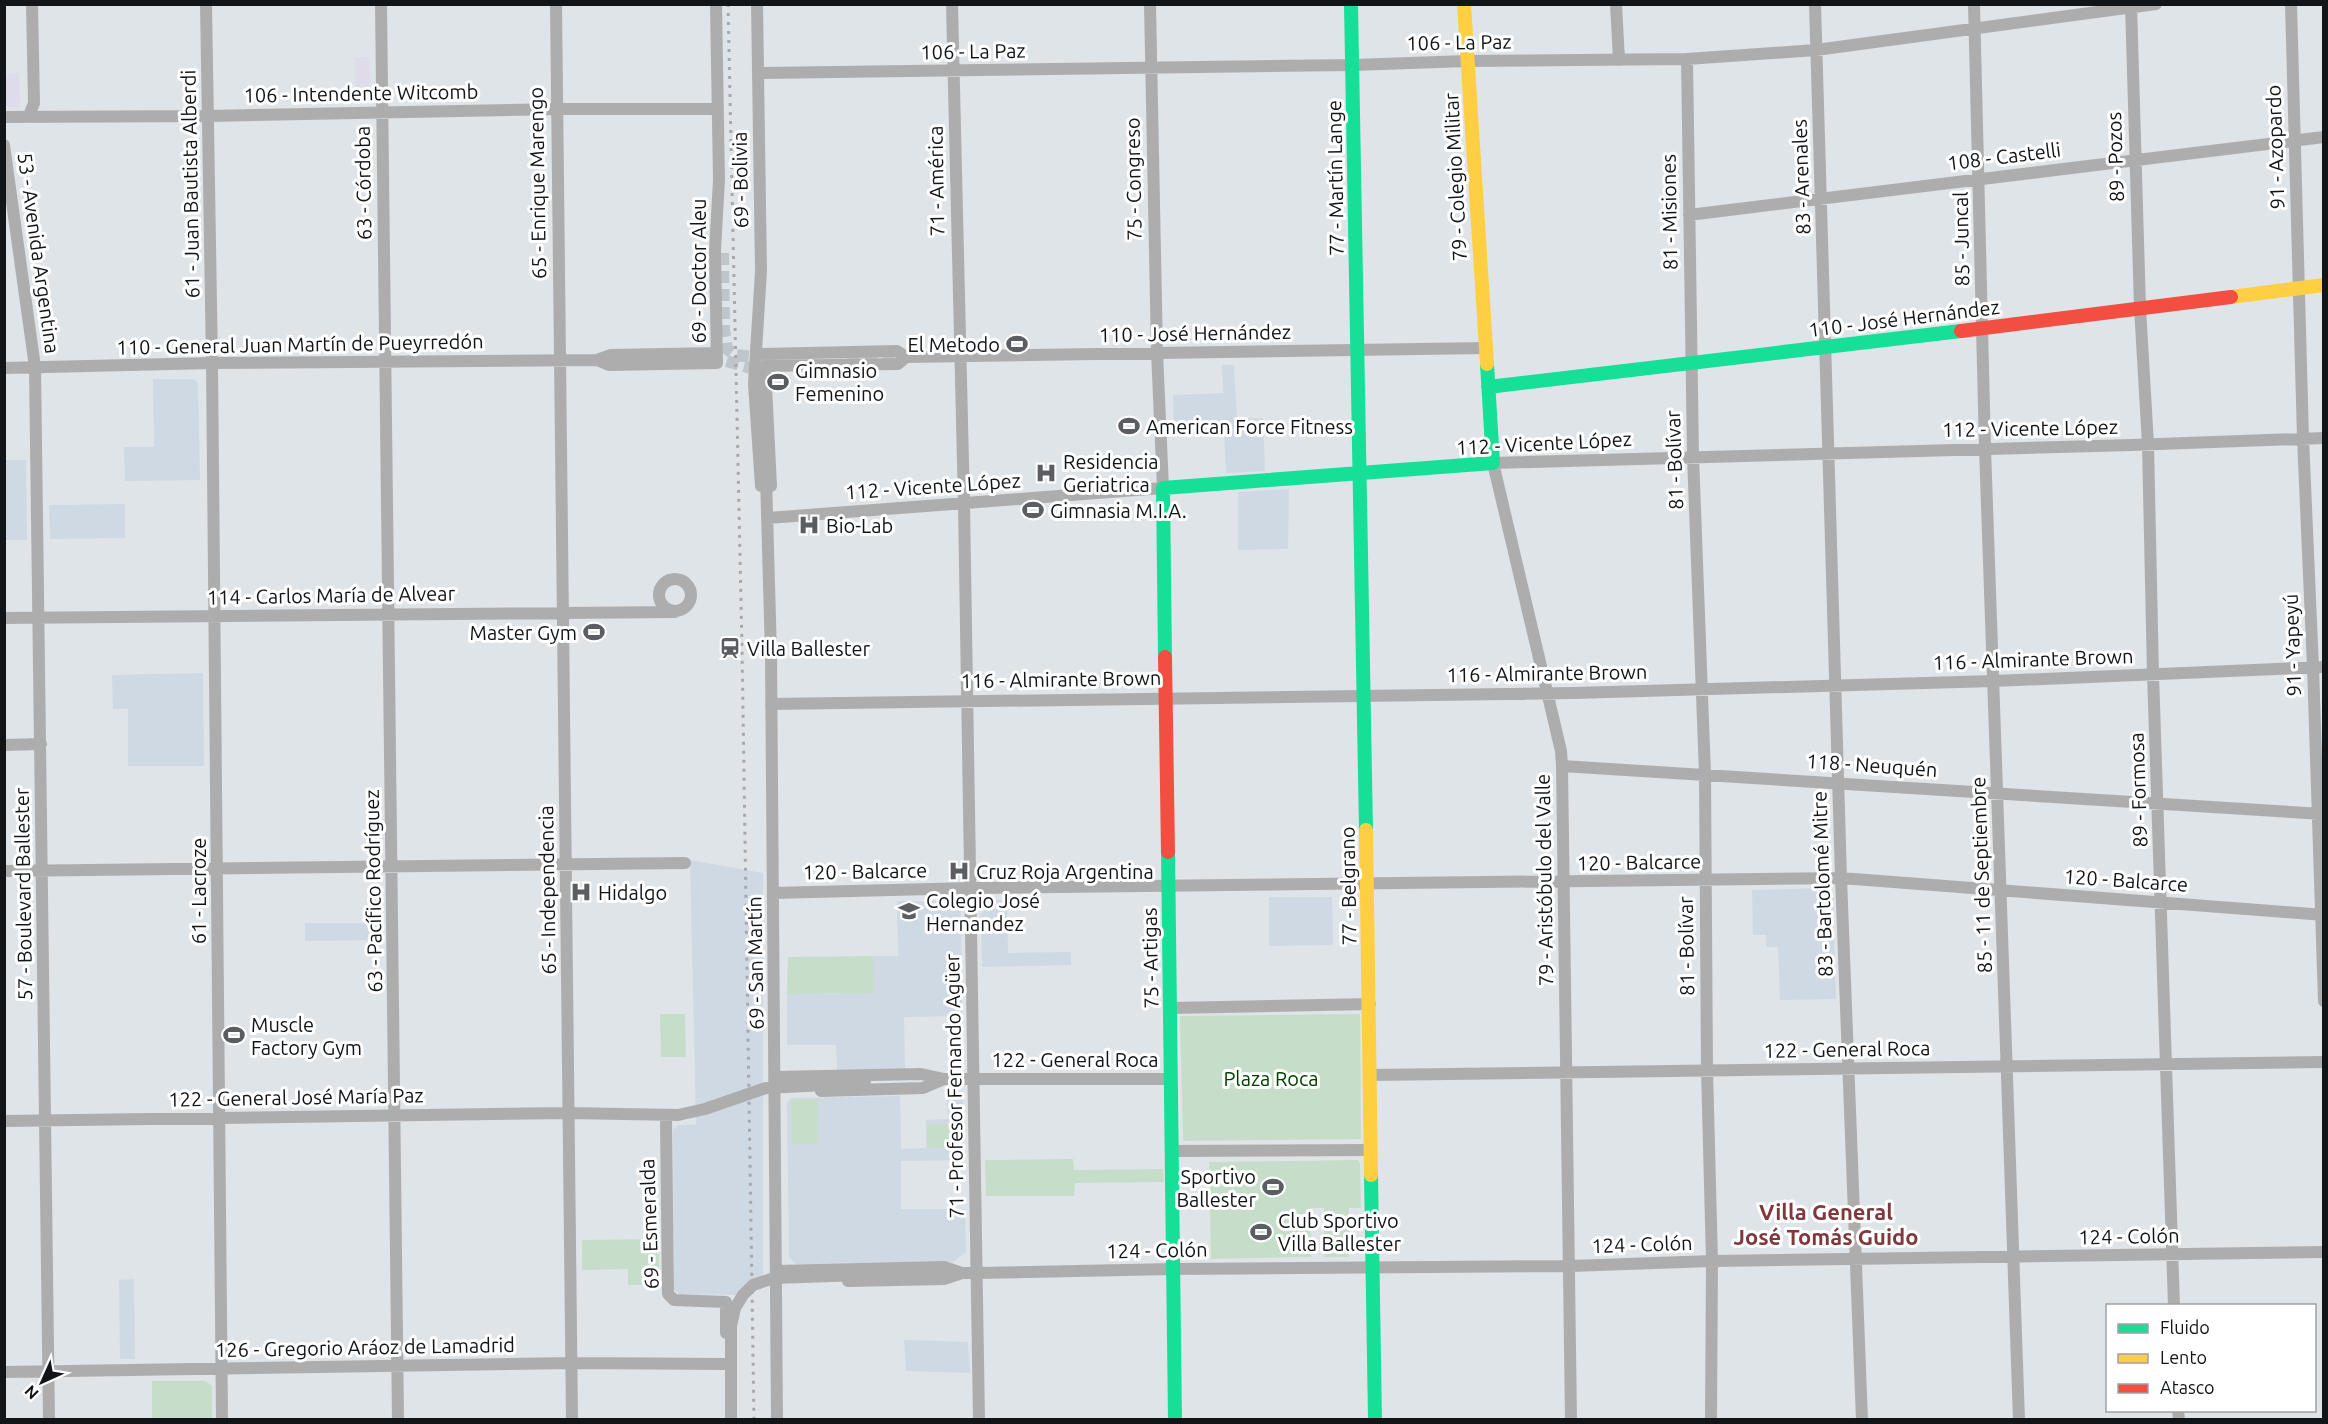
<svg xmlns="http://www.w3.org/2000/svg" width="2328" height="1424" viewBox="0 0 2328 1424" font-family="Ubuntu,sans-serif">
  <rect width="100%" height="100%" fill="#dfe4e9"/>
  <!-- commercial -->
  <path fill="#e0dbe8" d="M355,57H369L370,98L366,101L356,102Z"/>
  <!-- built -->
  <path fill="#ced9e3" d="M1222,365H1234L1237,419L1263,418L1265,471L1226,473L1224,433L1174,435L1173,395L1223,393Z
    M153,379H194L198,383L200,480L125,481L124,447H154Z
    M5,460H26L27,540H5Z
    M1289,489L1288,549L1238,550V492Z
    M125,504V538L50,539L49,505Z
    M203,673L204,766H128V709H113L112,675Z
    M690,860L763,873V1276L738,1295L679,1294L674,1290L673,1130L678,1125H696Z
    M1828,888L1833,893L1836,999L1780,1000L1778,947H1766V935H1753L1752,890Z
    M1269,897H1332L1333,945L1269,946Z
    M994,900H1007L1008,953L1071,952V965L982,967L981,914Z
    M897,901H953L961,909L962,1016L904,1017L905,1070L837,1071L836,1045H787V994L873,993V956H898Z
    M305,923H381V940L305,941Z
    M947,1095H958L963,1100L964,1160L901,1161V1209H965L966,1252L953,1262L795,1264L789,1257L787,1102L792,1098L900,1096L901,1149L926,1148V1120L948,1119Z
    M134,1279L135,1359H120L119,1280Z
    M904,1340L968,1342L970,1373L906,1371Z"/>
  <!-- medical -->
  <path fill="#dedcea" d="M19,73L20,107L6,106L5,74Z"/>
  <!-- green -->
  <path fill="#c6dec9" d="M873,956L874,993L787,994L788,957Z
    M660,1014H685L686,1057H661Z
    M1360,1014L1361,1139L1183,1141L1180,1016Z
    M817,1099L818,1144H792L791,1100Z
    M961,1124L962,1147L928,1148L927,1125Z
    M1073,1159L1074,1170L1163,1169L1164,1182L1075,1183L1074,1196H986L985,1160Z
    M1358,1160L1360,1163L1361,1208H1349V1257H1324V1208H1311V1257L1211,1259L1209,1162Z
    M659,1239V1285H628V1269L582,1270V1240Z
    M152,1381H206L212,1386V1419H152Z"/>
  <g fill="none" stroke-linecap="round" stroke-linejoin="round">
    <!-- street-tunnel -->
    <path stroke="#c0c5ca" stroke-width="12" stroke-dasharray="12 6" stroke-linecap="butt" d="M723,253L724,330L727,349L735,355L764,358
      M709,358L723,360L754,369L759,378
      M847,358L906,357"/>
    <!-- street -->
    <path stroke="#aeadae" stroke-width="12" d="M206,4L212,363L222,1420
      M381,4L398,1420
      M556,4L572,1420
      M757,4L761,271L754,384L761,486
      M952,4L964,504L979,1420
      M1616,4L1619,60
      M1815,4L1841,878L1862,1420
      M1974,4L1985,448L2019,1420
      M2131,4L2140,308L2148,444L2153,674L2174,1306
      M2291,4L2303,438L2313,667L2324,1001
      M1687,59L1693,456L1705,774L1707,1070L1712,1261L1711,1420
      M759,73L1353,65L1467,61L1687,59L1816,50L2156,4
      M29,116L34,103L32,4
      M4,117L208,116L556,109H718
      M4,145L35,367L49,1420
      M1689,215L2324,137
      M757,354L897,351L906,357
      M597,360L609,365L717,363L715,250L719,180L716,4
      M4,368L212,363L597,360L611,355L717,353
      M766,477L771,655L777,1420
      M771,486L765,366L898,364L906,357L1485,348
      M768,518L1163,488L1157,352L1150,4
      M659 595a16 16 0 1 1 32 0a16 16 0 1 1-32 0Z
      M4,618L675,612
      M771,704L1574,693L1994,681L2324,667
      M4,745L41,744
      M1562,766L2322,814
      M4,871L685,863
      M773,893L971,888L1841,878L2324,915
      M1171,1008L1370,1004
      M1371,1075L2324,1062
      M775,1077L921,1074L944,1079H1171
      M821,1091L923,1088L944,1079
      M666,1120L668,1294L674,1300L726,1302V1333
      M4,1121L569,1113L678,1115
      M1173,1151L1370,1150
      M776,1271L944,1267L962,1273H977L1173,1269L1570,1266L1712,1261L2324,1252
      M848,1281L944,1279L962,1273
      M4,1372L572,1363L725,1364
      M2178,1410L2179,1420
      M1571,1420L1562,766L1561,751L1493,463L2132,445L2324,438"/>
    <!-- fast -->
    <path stroke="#16e098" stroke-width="14" d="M1351,4L1366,830
      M1488,387L1961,331
      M1165,657L1163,488L1493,463L1487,364
      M1168,852L1175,1420
      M1371,1175L1375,1420"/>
    <!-- slow -->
    <path stroke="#ffcf43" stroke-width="14" d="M1464,4L1487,364
      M2231,297L2324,285
      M1366,830L1371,1175"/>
    <!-- jam -->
    <path stroke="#f24e42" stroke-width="14" d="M1961,331L2231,297
      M1165,657L1168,852"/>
    <!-- rail -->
    <path stroke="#a8a8ab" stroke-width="3" stroke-dasharray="3 6" stroke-linecap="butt" d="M728,4L742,647L754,1420"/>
    <!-- street-bridge -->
    <path stroke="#aeadae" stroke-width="12" d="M678,1115L705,1109L766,1088L865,1083
      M731,1420V1326L735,1308L743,1295L753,1285L774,1278L862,1275"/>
  </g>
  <!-- icons -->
  <defs>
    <symbol id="stadium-bare" viewBox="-9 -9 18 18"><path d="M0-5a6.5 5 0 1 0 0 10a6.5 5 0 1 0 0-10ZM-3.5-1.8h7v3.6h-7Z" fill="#5a5d61" stroke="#fff" stroke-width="2.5" paint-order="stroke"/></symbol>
    <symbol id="hospital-bare" viewBox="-9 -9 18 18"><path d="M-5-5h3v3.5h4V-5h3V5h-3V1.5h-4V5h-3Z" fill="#5a5d61" stroke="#fff" stroke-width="2.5" paint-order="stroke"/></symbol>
    <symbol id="station-bare" viewBox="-9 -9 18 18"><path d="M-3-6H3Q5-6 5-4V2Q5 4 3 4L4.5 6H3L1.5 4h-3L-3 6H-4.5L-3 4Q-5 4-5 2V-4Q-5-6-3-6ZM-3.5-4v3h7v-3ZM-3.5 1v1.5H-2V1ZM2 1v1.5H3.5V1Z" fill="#5a5d61" stroke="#fff" stroke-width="2.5" paint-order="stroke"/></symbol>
    <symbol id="university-bare" viewBox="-9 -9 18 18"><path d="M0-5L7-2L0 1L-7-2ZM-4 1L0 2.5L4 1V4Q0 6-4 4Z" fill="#5a5d61" stroke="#fff" stroke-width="2.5" paint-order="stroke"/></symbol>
  </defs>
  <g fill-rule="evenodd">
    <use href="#stadium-bare" x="1002" y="329" width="30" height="30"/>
    <use href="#stadium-bare" x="763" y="367" width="30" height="30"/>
    <use href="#stadium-bare" x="1114" y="411" width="30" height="30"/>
    <use href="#hospital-bare" x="1031" y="458" width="30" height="30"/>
    <use href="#stadium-bare" x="1018" y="495" width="30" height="30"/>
    <use href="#hospital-bare" x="794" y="510" width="30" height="30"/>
    <use href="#stadium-bare" x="579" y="617" width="30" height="30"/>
    <use href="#station-bare" x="715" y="633" width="30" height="30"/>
    <use href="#hospital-bare" x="944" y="856" width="30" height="30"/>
    <use href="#hospital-bare" x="566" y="877" width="30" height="30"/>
    <use href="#university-bare" x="894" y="896" width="30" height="30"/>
    <use href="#stadium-bare" x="219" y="1020" width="30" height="30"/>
    <use href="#stadium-bare" x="1258" y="1172" width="30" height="30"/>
    <use href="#stadium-bare" x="1246" y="1217" width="30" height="30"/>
  </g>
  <g text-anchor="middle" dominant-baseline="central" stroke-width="6" stroke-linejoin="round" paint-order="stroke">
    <!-- street labels -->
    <g font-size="20" fill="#121518" stroke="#fff">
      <text transform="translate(1459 42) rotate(-1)">106 - La Paz</text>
      <text transform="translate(973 51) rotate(-1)">106 - La Paz</text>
      <text transform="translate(361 93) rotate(-1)">106 - Intendente Witcomb</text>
      <text transform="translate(2275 147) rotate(-92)">91 - Azopardo</text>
      <text transform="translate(2004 156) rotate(-7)">108 - Castelli</text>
      <text transform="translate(2115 157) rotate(-92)">89 - Pozos</text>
      <text transform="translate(1455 177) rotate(-93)">79 - Colegio Militar</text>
      <text transform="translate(1801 177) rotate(-92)">83 - Arenales</text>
      <text transform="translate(1335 178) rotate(-91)">77 - Martín Lange</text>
      <text transform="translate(1133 179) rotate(-91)">75 - Congreso</text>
      <text transform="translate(740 180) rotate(-91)">69 - Bolivia</text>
      <text transform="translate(936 181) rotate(-91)">71 - América</text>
      <text transform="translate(363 183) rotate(-91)">63 - Córdoba</text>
      <text transform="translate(537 183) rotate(-91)">65 - Enrique Marengo</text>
      <text transform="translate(190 184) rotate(-91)">61 - Juan Bautista Alberdi</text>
      <text transform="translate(1669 212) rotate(-91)">81 - Misiones</text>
      <text transform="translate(1961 239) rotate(-91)">85 - Juncal</text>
      <text transform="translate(39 253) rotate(82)">53 - Avenida Argentina</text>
      <text transform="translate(698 271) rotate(-90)">69 - Doctor Aleu</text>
      <text transform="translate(1904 318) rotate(-7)">110 - José Hernández</text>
      <text transform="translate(1195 333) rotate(-1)">110 - José Hernández</text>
      <text transform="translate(300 344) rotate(-1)">110 - General Juan Martín de Pueyrredón</text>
      <text transform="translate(2030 428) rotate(-1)">112 - Vicente López</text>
      <text transform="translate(1544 443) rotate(-3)">112 - Vicente López</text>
      <text transform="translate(1674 460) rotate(-92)">81 - Bolívar</text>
      <text transform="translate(933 486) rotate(-4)">112 - Vicente López</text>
      <text transform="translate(331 595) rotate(-1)">114 - Carlos María de Alvear</text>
      <text transform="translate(2292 645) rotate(-92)">91 - Yapeyú</text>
      <text transform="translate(2033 659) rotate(-2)">116 - Almirante Brown</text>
      <text transform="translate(1547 673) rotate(-1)">116 - Almirante Brown</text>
      <text transform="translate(1061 679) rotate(-1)">116 - Almirante Brown</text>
      <text transform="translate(1872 765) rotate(4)">118 - Neuquén</text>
      <text transform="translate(2138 790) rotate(-92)">89 - Formosa</text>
      <text transform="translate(1639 862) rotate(-1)">120 - Balcarce</text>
      <text transform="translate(865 871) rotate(-1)">120 - Balcarce</text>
      <text transform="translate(1981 875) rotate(-92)">85 - 11 de Septiembre</text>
      <text transform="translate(1544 880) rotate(-91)">79 - Aristóbulo del Valle</text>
      <text transform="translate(2126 880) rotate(4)">120 - Balcarce</text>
      <text transform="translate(1822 884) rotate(-92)">83 - Bartolomé Mitre</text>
      <text transform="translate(1348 886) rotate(-91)">77 - Belgrano</text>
      <text transform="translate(547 890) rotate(-91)">65 - Independencia</text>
      <text transform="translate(198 891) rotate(-90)">61 - Lacroze</text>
      <text transform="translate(373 891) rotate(-91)">63 - Pacífico Rodríguez</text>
      <text transform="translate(23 894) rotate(-91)">57 - Boulevard Ballester</text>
      <text transform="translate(1686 946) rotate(-91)">81 - Bolívar</text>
      <text transform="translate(1150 958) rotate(-91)">75 - Artigas</text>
      <text transform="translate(755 963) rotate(-91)">69 - San Martín</text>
      <text transform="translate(1847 1049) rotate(-1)">122 - General Roca</text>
      <text x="1075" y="1059">122 - General Roca</text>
      <text transform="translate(954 1086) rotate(-91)">71 - Profesor Fernando Agüer</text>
      <text transform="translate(296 1097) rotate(-1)">122 - General José María Paz</text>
      <text transform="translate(649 1224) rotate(-92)">69 - Esmeralda</text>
      <text transform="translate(2129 1236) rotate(-1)">124 - Colón</text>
      <text transform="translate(1642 1244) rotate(-2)">124 - Colón</text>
      <text transform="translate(1157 1250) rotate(-1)">124 - Colón</text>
      <text transform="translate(365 1347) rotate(-1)">126 - Gregorio Aráoz de Lamadrid</text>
    </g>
    <!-- poi labels -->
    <g font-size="20" fill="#121518" stroke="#fff" text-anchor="start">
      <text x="1000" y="344" text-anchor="end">El Metodo</text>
      <text x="795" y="370">Gimnasio<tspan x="795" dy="23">Femenino</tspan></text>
      <text x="1146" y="426">American Force Fitness</text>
      <text x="1063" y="461">Residencia<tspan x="1063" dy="23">Geriatrica</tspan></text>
      <text x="1050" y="510">Gimnasia M.I.A.</text>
      <text x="826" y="525">Bio-Lab</text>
      <text x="577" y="632" text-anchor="end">Master Gym</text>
      <text x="747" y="648">Villa Ballester</text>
      <text x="976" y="871">Cruz Roja Argentina</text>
      <text x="598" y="892">Hidalgo</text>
      <text x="926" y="900">Colegio José<tspan x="926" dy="23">Hernandez</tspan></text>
      <text x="251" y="1024">Muscle<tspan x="251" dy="23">Factory Gym</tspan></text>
      <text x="1256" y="1176" text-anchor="end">Sportivo<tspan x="1256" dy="23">Ballester</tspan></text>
      <text x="1278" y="1220">Club Sportivo<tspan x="1278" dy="23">Villa Ballester</tspan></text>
    </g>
    <!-- park labels -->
    <g font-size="20" fill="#004003" stroke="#fff">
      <text x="1271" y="1078">Plaza Roca</text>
    </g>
    <!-- quarter labels -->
    <g font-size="22" font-weight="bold" fill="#80383d" stroke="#fff">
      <text x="1826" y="1211">Villa General<tspan x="1826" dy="25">José Tomás Guido</tspan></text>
    </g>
  </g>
  <!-- border -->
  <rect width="2328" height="1424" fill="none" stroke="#121518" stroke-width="12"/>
  <!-- legend -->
  <rect x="2106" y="1304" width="210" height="108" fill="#ffffff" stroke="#a0a1a3" stroke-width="1.5"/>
  <rect x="2118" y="1324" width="30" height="9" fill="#16e098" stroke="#a0a1a3" stroke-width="1.5"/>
  <text x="2160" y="1334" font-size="18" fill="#121518">Fluido</text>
  <rect x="2118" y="1354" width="30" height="9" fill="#ffcf43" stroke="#a0a1a3" stroke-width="1.5"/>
  <text x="2160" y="1364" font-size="18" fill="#121518">Lento</text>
  <rect x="2118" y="1384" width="30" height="9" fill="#f24e42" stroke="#a0a1a3" stroke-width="1.5"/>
  <text x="2160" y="1394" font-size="18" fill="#121518">Atasco</text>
  <!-- north arrow -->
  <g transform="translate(42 1382) rotate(225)" stroke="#ffffff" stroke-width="4.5" paint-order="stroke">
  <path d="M0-4.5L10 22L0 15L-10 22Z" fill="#121518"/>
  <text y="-9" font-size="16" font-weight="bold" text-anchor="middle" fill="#121518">N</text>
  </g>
</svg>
